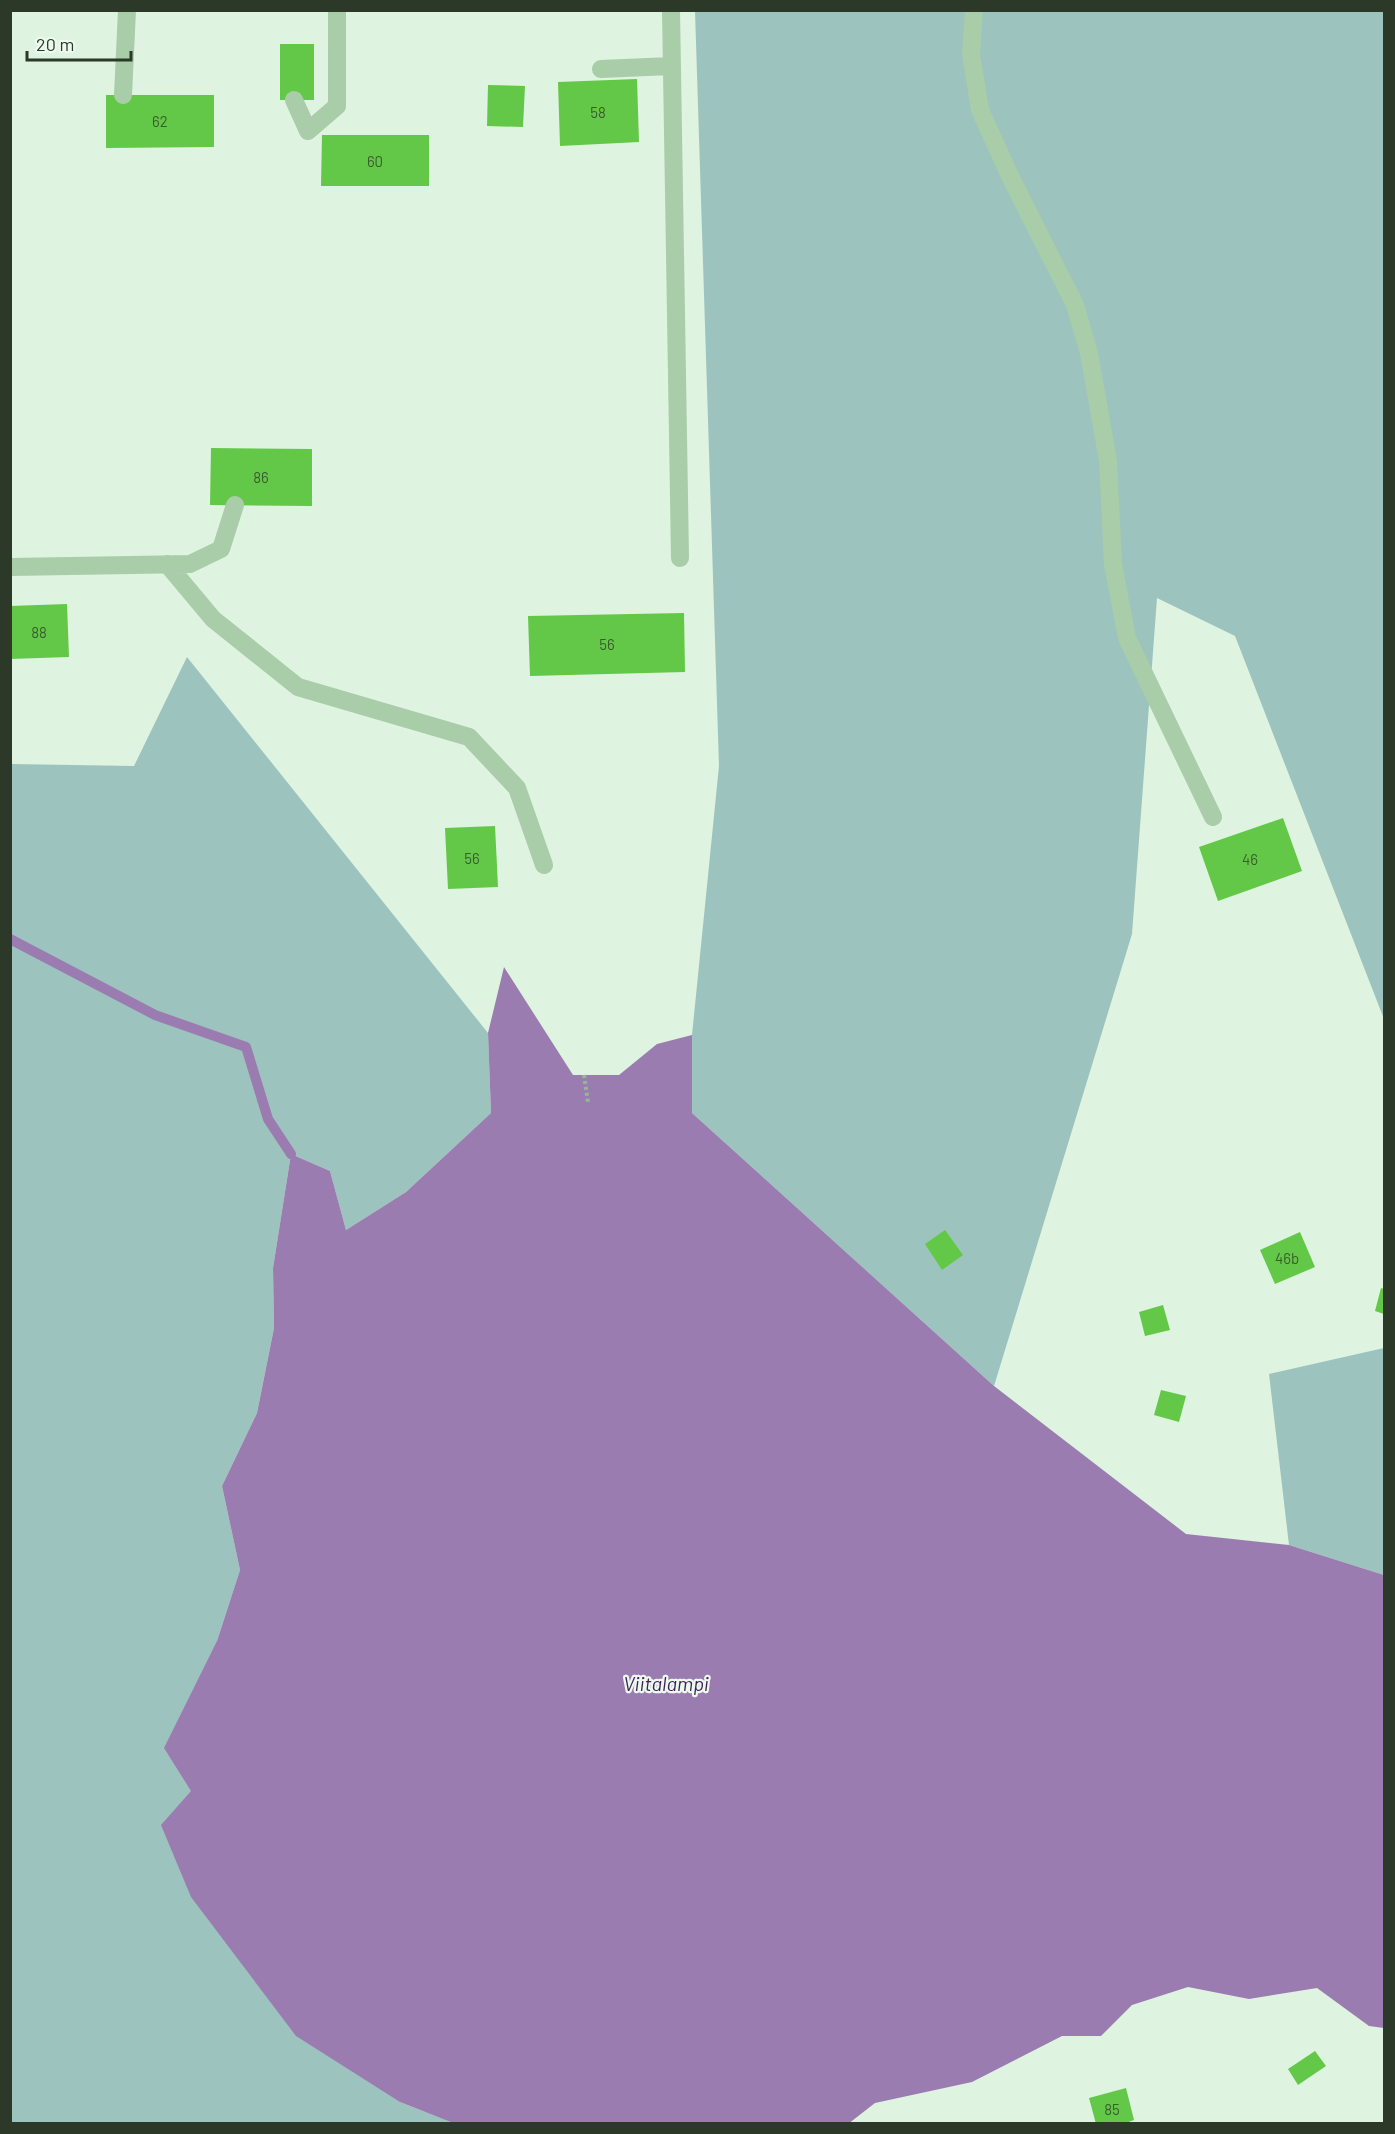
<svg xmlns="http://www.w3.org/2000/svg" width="1395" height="2134" viewBox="0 0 1395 2134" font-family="Barlow,sans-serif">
  <rect width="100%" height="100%" fill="#def3e0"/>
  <!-- green -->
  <path fill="#9dc3be" d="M695,11H1384V1019L1235,636L1157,598L1132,934L994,1386L692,1113V1035L719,766Z
    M187,657L488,1033L491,1113L406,1192L346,1230L330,1171L291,1154L273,1268L274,1328L257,1413L222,1486L240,1570L217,1641L400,2102L453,2123L11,2124V764L134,766Z
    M1384,1348V1575L1289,1545L1269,1374Z"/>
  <!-- water -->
  <path fill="#9b7cb1" d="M504,967L573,1075H619L657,1044L692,1035V1113L994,1386L1186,1534L1289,1545L1384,1575V2028L1369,2026L1317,1988L1249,1999L1188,1987L1132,2005L1101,2036H1062L972,2082L875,2103L848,2124L453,2123L400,2102L296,2036L191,1897L161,1825L191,1791L164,1748L217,1641L240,1570L222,1486L257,1413L274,1328L273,1268L291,1154L330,1171L346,1230L406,1192L491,1113L488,1033Z"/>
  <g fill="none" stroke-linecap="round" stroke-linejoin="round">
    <!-- stream -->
    <path stroke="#9b7cb1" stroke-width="10" d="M10,939L155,1015L246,1047L268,1119L291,1154"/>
  </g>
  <!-- building -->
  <path fill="#63c847" d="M280,44H314V100H280Z
    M637,79L639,142L560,146L558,82Z
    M488,85L525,86L523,127L487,126Z
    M106,95H214V147L106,148Z
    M322,135H429V186H321Z
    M211,448L312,449V506L210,505Z
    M67,604L69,657L10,659V606Z
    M684,613L685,672L530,676L528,616Z
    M1283,818L1302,871L1218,901L1199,847Z
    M495,826L498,887L448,889L445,828Z
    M945,1230L963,1255L942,1270L925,1244Z
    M1300,1232L1315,1267L1275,1284L1260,1250Z
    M1381,1288L1384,1289V1314L1375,1311Z
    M1163,1305L1170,1330L1145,1336L1139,1312Z
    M1161,1390L1186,1396L1179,1422L1154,1415Z
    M1315,2051L1326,2066L1298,2085L1288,2069Z
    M1126,2088L1134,2120L1123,2124H1096L1089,2098Z"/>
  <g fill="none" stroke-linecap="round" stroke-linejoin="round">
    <!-- path -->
    <path stroke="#94b894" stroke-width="4" stroke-dasharray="3 3" stroke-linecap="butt" d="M584,1075L588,1102"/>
    <!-- lane -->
    <path stroke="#a9cca9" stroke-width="18" d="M671,10L680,558
      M974,10L971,54L980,110L1009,174L1075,305L1089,353L1108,461L1113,564L1127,638L1213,817
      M601,69L671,66
      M123,95L127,10
      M294,100L308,131L337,106V10
      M167,564L213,619L298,687L469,737L517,788L544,865
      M10,567L190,564L221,549L235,505"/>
  </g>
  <g text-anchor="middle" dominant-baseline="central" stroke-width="4.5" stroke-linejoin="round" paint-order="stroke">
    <!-- number labels -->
    <g font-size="15" fill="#3a5d30">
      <text x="598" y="112">58</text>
      <text x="160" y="121">62</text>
      <text x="375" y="161">60</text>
      <text x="261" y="477">86</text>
      <text x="39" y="632">88</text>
      <text x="607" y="644">56</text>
      <text x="472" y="858">56</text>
      <text x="1250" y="859">46</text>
      <text x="1287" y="1258">46b</text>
      <text x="1112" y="2109">85</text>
    </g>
    <!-- water labels -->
    <g font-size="20" font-style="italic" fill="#431e5b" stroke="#ebfaec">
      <text x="666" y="1683">Viitalampi</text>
    </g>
  </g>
  <!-- border -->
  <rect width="1395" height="2134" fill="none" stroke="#2c3929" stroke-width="24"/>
  <!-- scale -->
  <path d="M27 51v9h104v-9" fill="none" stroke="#2c3929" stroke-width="3"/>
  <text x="36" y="51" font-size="18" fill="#2c3929" stroke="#ebfaec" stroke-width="4.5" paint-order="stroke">20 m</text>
</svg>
